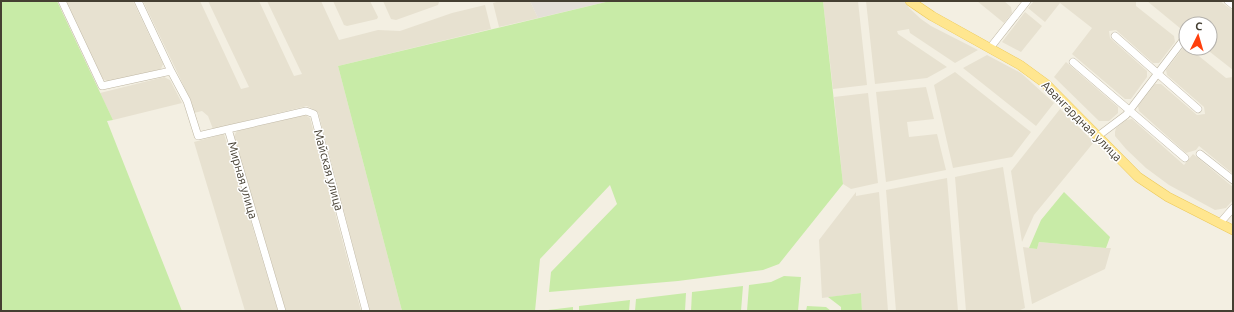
<svg xmlns="http://www.w3.org/2000/svg" width="1234" height="312" viewBox="0 0 1234 312" font-family="Ubuntu,sans-serif">
  <rect width="100%" height="100%" fill="#f3efe2"/>
  <!-- residential -->
  <path fill="#e7e1d0" d="M66,1H133L163,64L161,69L109,82L103,79Z
    M143,1H200L241,89L249,87L208,1H259L294,76L302,74L267,1H321L339,40L378,30L400,31L452,13L485,5L491,29L338,66L402,311H370L318,112L307,106L213,129L208,116L202,111L194,113L191,101Z
    M333,1H370L378,17L377,19L347,26L344,25Z
    M383,1H439V2L438,5L396,20L391,19Z
    M500,1H530L538,18L499,27L493,3Z
    M823,1H858L867,85L833,89Z
    M866,1H904L909,8L921,19L931,26L978,50L955,63L910,33L909,29L897,31L898,34L947,67L927,78L875,84Z
    M977,1H1004L1011,7L1012,13L1004,23Z
    M1034,1H1136V6L1174,36L1175,42L1159,63H1153L1116,30L1109,31L1110,38L1147,71V77L1131,99H1125L1072,54L1092,28L1060,3L1045,22L1028,8Z
    M1147,1H1220L1233,11V72V70L1205,48H1210V24H1186V33Z
    M1025,12L1042,26L1021,52L1002,42Z
    M1183,48H1189L1226,78L1233,77V174L1199,146L1196,150L1186,153L1139,111L1138,106L1155,84H1161L1197,115L1205,114L1204,107L1167,75L1166,70Z
    M987,55L1021,73L1054,103L1036,126L963,68Z
    M1066,62L1118,107V113L1109,121H1099L1054,77Z
    M955,72L1031,132L1012,157L953,168L934,85Z
    M164,77L170,80L182,103L113,120L100,93Z
    M926,87L934,119L907,122L909,137L937,134L946,170L886,182L876,92Z
    M868,93L878,183L851,189L843,184L834,97Z
    M1060,109L1094,142L1034,215L1022,242L1011,171Z
    M305,115L310,118L361,311H286L234,136L237,131Z
    M1132,119L1184,165L1193,154L1233,187V200L1226,208L1215,210L1169,185L1146,168L1126,149L1115,136V132L1116,128L1126,120Z
    M224,134L251,222L278,311H245L194,142Z
    M1003,167L1025,308L1018,311H966L955,177Z
    M947,178L958,311H896L886,190Z
    M856,192V196L879,192L888,311H862L861,293L822,298L819,240Z
    M1039,242L1106,248H1111L1105,269L1032,304L1023,247L1037,249Z"/>
  <!-- industrial -->
  <path fill="#e4dfd8" d="M530,1H610L538,18Z"/>
  <!-- green -->
  <path fill="#c8eba7" d="M1,1H57L113,120L107,121L182,311H1Z
    M610,1H823L843,184L779,264L763,270L678,281L549,292L551,272L617,204L610,185L540,259L535,311H402L338,66Z
    M1064,192L1110,237L1106,248L1039,242L1037,249L1029,248L1041,220Z
    M784,276L801,277L798,311H747L749,285L771,282Z
    M743,286L741,311H691L692,292Z
    M686,293L685,311H635L636,299Z
    M861,293L862,311H841V307L828,297Z
    M630,300L629,311H579V306Z
    M807,306L826,307L831,311H806Z
    M573,307V311H548V310Z"/>
  <g fill="none" stroke-linecap="round" stroke-linejoin="round">
    <defs>
      <path id="minor" d="M62,1L102,86L171,71
        M138,1L171,71L187,101L198,136L228,129L282,311
        M1228,1L1233,5
        M1115,36L1198,109
        M990,48L1027,1
        M1073,62L1185,158
        M228,129L306,111L314,114L366,311
        M1098,136L1126,115L1184,39
        M1200,154L1233,180
        M1220,223L1233,208"/>
      <path id="major" d="M910,1L932,16L1020,65L1046,84L1138,177L1168,197L1233,230"/>
    </defs>
    <!-- minor casing -->
    <use href="#minor" stroke="#bfb7a4" stroke-width="8"/>
    <!-- major casing -->
    <use href="#major" stroke="#ecc857" stroke-width="10"/>
    <!-- minor -->
    <use href="#minor" stroke="#fff" stroke-width="7"/>
    <!-- major -->
    <use href="#major" stroke="#ffe68f" stroke-width="9"/>
  </g>
  <g text-anchor="middle" dominant-baseline="central" stroke-width="3" stroke-linejoin="round" paint-order="stroke">
    <!-- street labels -->
    <g font-size="12" fill="#453f32" stroke="#fff">
      <text transform="translate(1082 121) rotate(45)">Авангардная улица</text>
      <text transform="translate(329 170) rotate(75)">Майская улица</text>
      <text transform="translate(243 180) rotate(74)">Мирная улица</text>
    </g>
  </g>
  <!-- border -->
  <rect width="1234" height="312" fill="none" stroke="#453f32" stroke-width="4"/>
  <!-- north arrow -->
  <g transform="translate(1198 36) rotate(5)"><circle r="19" fill="#ffffff" stroke="#b5b2ad"/>
  <path d="M0-3L7 15L0 10L-7 15Z" fill="#ff400d"/>
  <text y="-6" font-size="11" font-weight="bold" text-anchor="middle" fill="#453f32">С</text>
  </g>
</svg>
